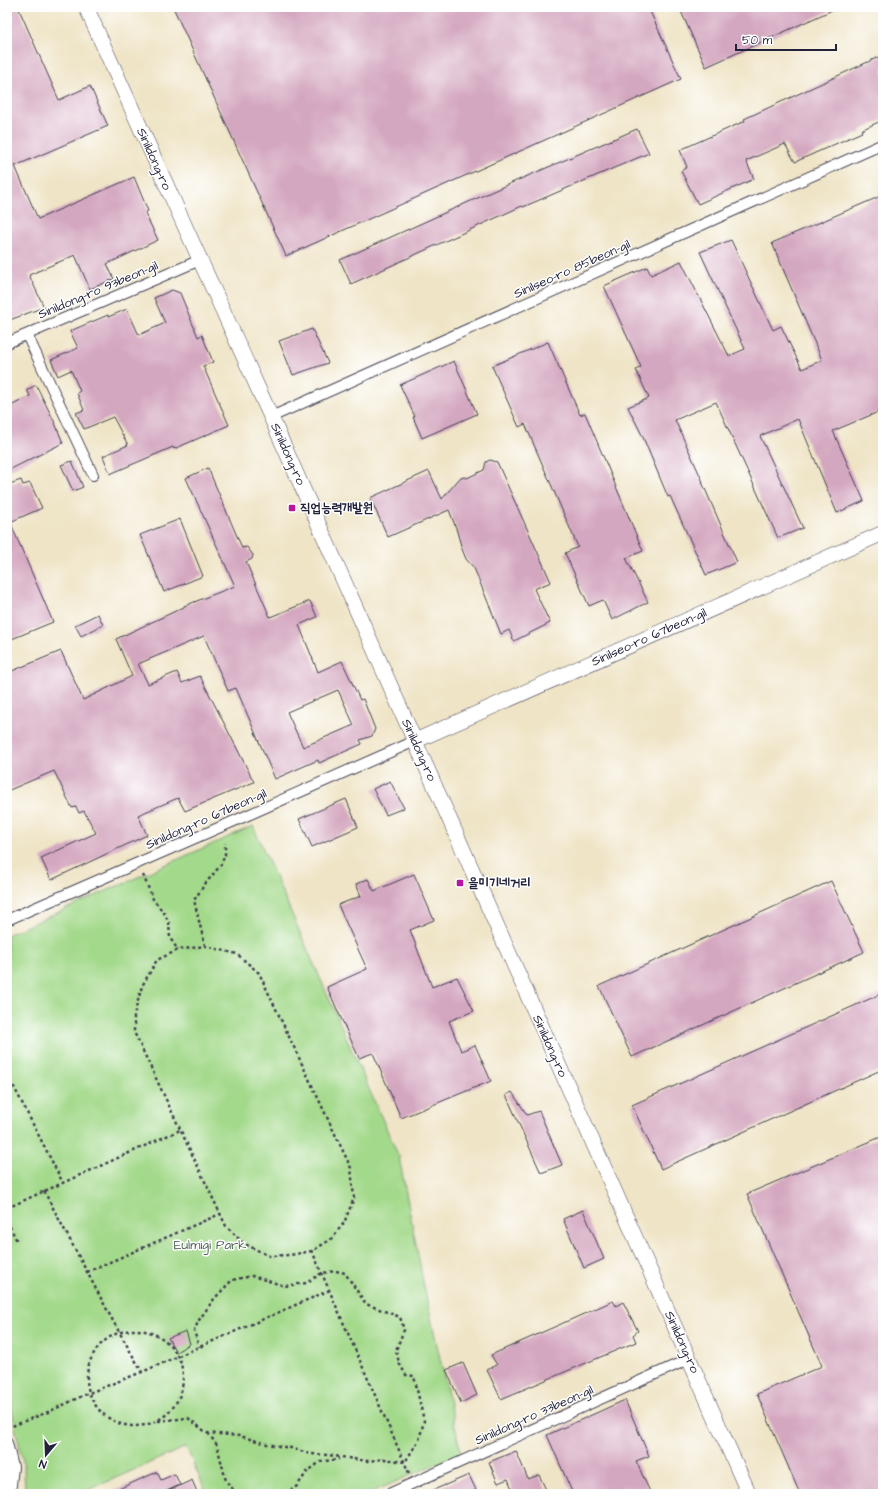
<svg xmlns="http://www.w3.org/2000/svg" width="890" height="1501" viewBox="0 0 890 1501" font-family="'Architects Daughter','Poor Story',sans-serif">
  <rect width="100%" height="100%" fill="#fff"/>
  <filter id="ink" filterUnits="userSpaceOnUse"><feTurbulence type="fractalNoise" baseFrequency=".025" numOctaves="2"/><feDisplacementMap in="SourceGraphic" scale="8" xChannelSelector="R" yChannelSelector="G"/><feConvolveMatrix kernelMatrix="1 2 1 2 8 2 1 2 1" color-interpolation-filters="sRGB"/></filter>
  <filter id="wash" filterUnits="userSpaceOnUse"><feTurbulence type="fractalNoise" baseFrequency=".012" numOctaves="4" result="noise"/><feDisplacementMap in="SourceGraphic" scale="16" xChannelSelector="R" yChannelSelector="G"/><feGaussianBlur stdDeviation="0.9" result="paint"/><feColorMatrix in="noise" values="0 0 0 0 0 0 0 0 0 0 0 0 0 0 0 0 0 1.4 0 .05"/><feComposite in="paint" operator="in"/></filter>
  <g filter="url(#wash)">
    <rect width="100%" height="100%" fill="#efe4c6"/>
    <!-- green -->
    <path fill="#a3d98a" stroke="#627e62" d="M253,826L399,1157L425,1291L461,1453L368,1494H207L186,1447L79,1494H25L24,1466L15,1427L7,1376V935Z"/>
    <g id="blocks">
      <!-- building -->
      <path fill="#d4a7c0" fill-rule="evenodd" d="M7,7H18L59,100L90,86L108,126L15,166L38,219L134,177L148,211L145,213L158,240L107,264L114,279L90,289L75,255L29,275L44,307L7,321Z
        M173,7H648L681,79L286,256Z
        M679,7H839L706,67Z
        M883,55V120L861,130L862,132L795,162L785,144L746,161L754,179L698,204L681,171L687,167L680,150L745,121L744,119Z
        M637,129L649,153L523,207L522,206L351,284L340,260L502,187Z
        M883,195V410L833,431L864,501L837,513L798,419L760,436L803,528L778,538L716,402L675,420L703,482H702L737,562L706,575L670,496L668,497L642,435L628,407L649,398L636,370L641,367L604,286L647,267L651,275L681,261L729,356L745,349L700,252L731,240L773,330L781,326L802,369L822,360L772,243Z
        M172,290L180,293L198,337L202,335L213,362L203,366L229,425L174,449L173,447L110,474L103,456L128,445L113,417L84,429L76,413L84,410L77,393L80,391L71,370L58,376L51,360L78,348L70,331L108,315V317L127,309L139,335L165,323L154,298Z
        M312,329L328,363L293,375L279,341Z
        M548,342L580,415L585,413L643,551L626,558L648,602L612,620L603,600L589,606L565,553L578,547L525,424L519,427L492,366Z
        M454,361L477,414L422,438L413,417H415L400,385Z
        M36,385L55,423L63,443L7,471V408L30,396L27,390Z
        M490,460L497,462L551,582L534,589L550,623L514,641L509,630L501,634L474,568L466,559L462,549L456,528L449,510L388,537L370,498L429,471L442,499L459,479L464,477L467,478L484,470L486,462Z
        M72,461L83,487L73,491L61,465Z
        M208,468L242,548L247,547L253,555L252,559L246,562L270,617L310,601L317,617L299,625L318,672L342,661L360,700L363,699L375,729L372,736L360,740L362,744L319,763L318,760L275,779L236,688L228,691L204,636L138,664L148,684L177,672L182,683L200,676L254,782L185,811L178,798L138,815L147,835L51,880L41,858L96,833L84,811L79,813L76,807L72,808L54,771L7,791V673L61,651L83,700L132,676L116,639L184,607V606L235,586L186,478ZM338,690L354,725L303,747L287,712Z
        M21,480L23,485L30,483L42,508L10,522L53,622L7,641V485Z
        M180,519L203,576L164,592L140,535Z
        M98,614L103,625L81,636L75,625Z
        M390,781L404,808L386,815L373,789Z
        M346,799L358,827L312,847L299,819Z
        M414,874L434,920L410,930L432,987L457,977L474,1011L449,1021L461,1051L475,1045L491,1081L401,1118L373,1053L359,1058L327,987L367,969L338,905L361,896L356,884L368,879L374,891Z
        M831,881L864,952L632,1057L599,986Z
        M883,993V1069L661,1169L632,1105Z
        M512,1092L527,1115L539,1111L562,1165L541,1173L506,1095Z
        M883,1136V1494H800L757,1394L822,1366L747,1194Z
        M583,1210L604,1259L584,1268L563,1219Z
        M613,1301L616,1306L623,1302L638,1331L633,1335L636,1342L501,1399L487,1370L497,1365L491,1355Z
        M186,1331L190,1344L176,1352L168,1338Z
        M463,1363L477,1395L461,1403L446,1370Z
        M625,1400L649,1456L636,1461L651,1494H573L547,1435Z
        M516,1451L528,1479L539,1475L548,1494H514L508,1479L498,1483L489,1462Z
        M157,1472L161,1480L175,1474L180,1485L160,1494H107Z
        M469,1475L476,1490L466,1494H424Z
        M192,1480L198,1494H162Z"/>
    </g>
  </g>
  <g filter="url(#ink)">
    <use href="#blocks" fill-opacity="0" stroke="#413f50" stroke-width="1"/>
    <g fill="none" stroke-linecap="round" stroke-linejoin="round">
      <defs>
        <path id="minor" d="M27,335L93,475
          M7,343L200,260
          M271,417L883,144
          M7,920L248,815L415,741
          M7,1443L13,1467L10,1494
          M389,1494L689,1359"/>
        <path id="secondary" d="M86,7L271,417L749,1494
          M415,741L883,533"/>
      </defs>
      <!-- minor casing -->
      <use href="#minor" stroke="#413f50" stroke-width="12"/>
      <!-- secondary casing -->
      <use href="#secondary" stroke="#413f50" stroke-width="16"/>
      <!-- path -->
      <path stroke="#413f50" stroke-width="2.5" stroke-dasharray="3 3" stroke-linecap="butt" d="M143,875L153,899L164,913L169,923L170,938L178,950
        M205,946L194,900L205,884L220,866L225,855V843
        M7,1089L14,1087L63,1183
        M44,1191L113,1321L142,1372
        M7,1208L180,1130
        M7,1221L17,1241
        M312,1251L290,1255L269,1256L243,1243L226,1226L134,1032V1015L142,986L157,960L178,950L205,946L237,954L259,973L351,1168L354,1198L344,1223L330,1240L312,1251L409,1473
        M87,1272L220,1214
        M87 1378a48 48 0 1 1 96 0a48 48 0 1 1-96 0Z
        M158,1421L188,1418L207,1433L240,1436L267,1444L291,1448L310,1454L328,1455L367,1461L385,1459L405,1462L419,1440L424,1421L414,1376L406,1375L399,1363L396,1350L404,1330L400,1317L366,1304L345,1273L336,1271L322,1273L306,1283L285,1286L252,1276L232,1280L214,1299L199,1320L194,1331L199,1347
        M7,1428L48,1412L89,1393L142,1372L330,1290
        M208,1433L217,1445L226,1481L237,1494
        M285,1494L297,1486L307,1472L320,1462L339,1459"/>
      <!-- minor -->
      <use href="#minor" stroke="#fff" stroke-width="10"/>
      <!-- secondary -->
      <use href="#secondary" stroke="#fff" stroke-width="15"/>
    </g>
  </g>
  <!-- markers -->
  <g fill="#b5179e" stroke="#fff" stroke-width="1.5">
    <rect x="288" y="504" width="8" height="8" rx="2"/>
    <rect x="456" y="879" width="8" height="8" rx="2"/>
  </g>
  <g text-anchor="middle" dominant-baseline="central" stroke-width="3" stroke-linejoin="round" paint-order="stroke">
    <!-- street labels -->
    <g font-size="13" fill="#22223b" stroke="#fff">
      <text transform="translate(154 159) rotate(66)">Sinildong-ro</text>
      <text transform="translate(572 269) rotate(-24)">Sinilseo-ro 85beon-gil</text>
      <text transform="translate(98 290) rotate(-23)">Sinildong-ro 93beon-gil</text>
      <text transform="translate(288 454) rotate(66)">Sinildong-ro</text>
      <text transform="translate(649 637) rotate(-24)">Sinilseo-ro 67beon-gil</text>
      <text transform="translate(419 750) rotate(66)">Sinildong-ro</text>
      <text transform="translate(206 819) rotate(-24)">Sinildong-ro 67beon-gil</text>
      <text transform="translate(550 1046) rotate(66)">Sinildong-ro</text>
      <text transform="translate(682 1342) rotate(66)">Sinildong-ro</text>
      <text transform="translate(534 1415) rotate(-24)">Sinildong-ro 33beon-gil</text>
    </g>
    <!-- poi labels -->
    <g font-size="13" font-weight="bold" fill="#22223b" stroke="#fff" text-anchor="start">
      <text x="300" y="508">직업능력개발원</text>
      <text x="468" y="883">을미기네거리</text>
    </g>
    <!-- park labels -->
    <g font-size="13" fill="#4f6257" stroke="#fff">
      <text x="210" y="1245">Eulmigi Park</text>
    </g>
  </g>
  <!-- margin -->
  <rect width="890" height="1501" fill="none" stroke="#fff" stroke-width="24"/>
  <!-- north arrow -->
  <g transform="translate(46 1455) rotate(199)" stroke="#ffffff" stroke-width="3" paint-order="stroke">
  <path d="M0-3L7 15L0 10L-7 15Z" fill="#22223b"/>
  <text y="-6" font-size="11" font-weight="bold" text-anchor="middle" fill="#22223b">N</text>
  </g>
  <!-- scale -->
  <path d="M736 44v6h100v-6" fill="none" stroke="#22223b" stroke-width="2"/>
  <text x="742" y="44" font-size="12" fill="#22223b" stroke="#ffffff" stroke-width="3" paint-order="stroke">50 m</text>
</svg>
